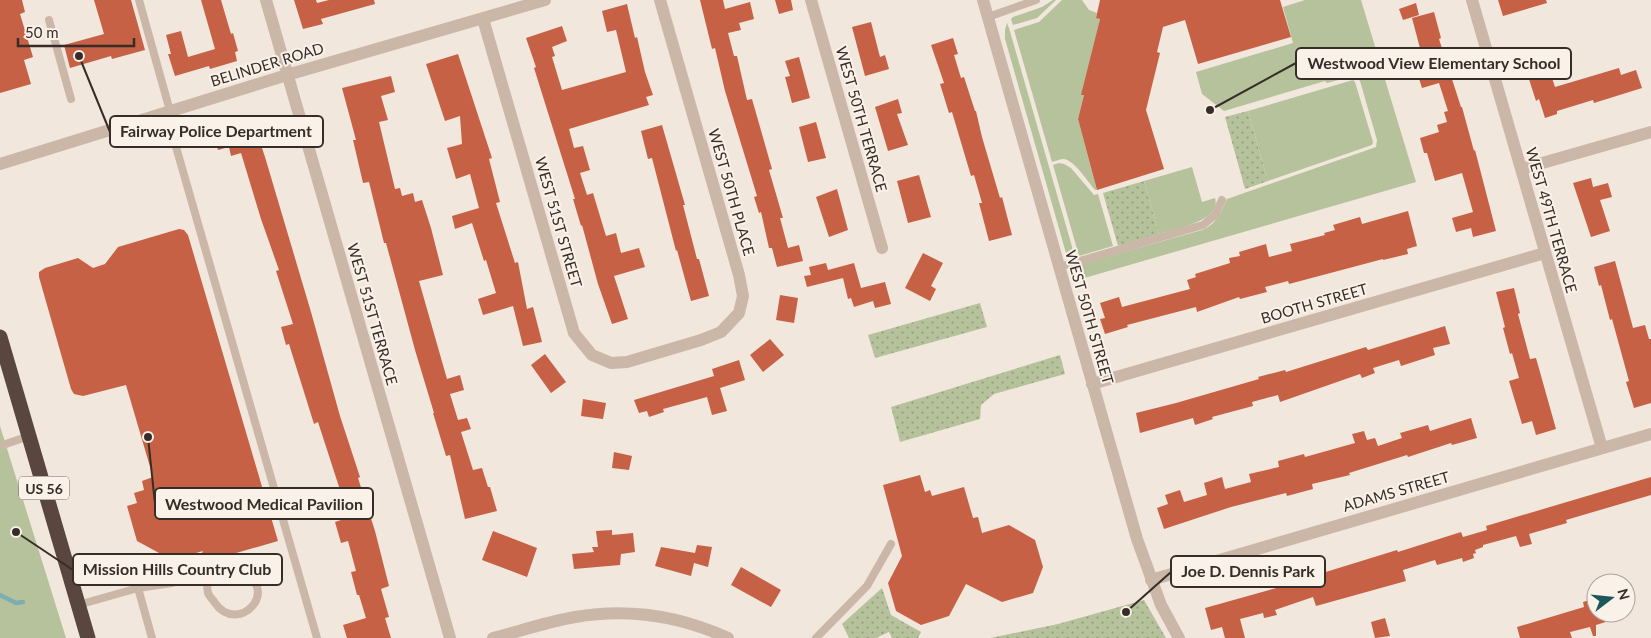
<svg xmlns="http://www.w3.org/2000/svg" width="1651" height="638" viewBox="0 0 1651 638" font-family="Lato,sans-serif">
  <defs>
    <pattern id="park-dots" width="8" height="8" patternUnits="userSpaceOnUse" patternTransform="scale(1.25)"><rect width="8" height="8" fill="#b6c29c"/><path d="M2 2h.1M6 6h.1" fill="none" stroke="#959e7f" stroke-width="1.8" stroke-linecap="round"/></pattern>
  </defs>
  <rect width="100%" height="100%" fill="#f2e7dc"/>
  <!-- grass -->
  <path fill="#b6c29c" d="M1053,0H1056L1037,18L1013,25L1011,19L1013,17L1042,7Z
    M1062,0H1082L1089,10L1097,13L1096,17L1100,19L1082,95H1084L1078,119L1097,190H1095C1088,182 1075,161 1064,159C1060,159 1056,161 1052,162L1014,30L1039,22Z
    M1305,0H1361L1416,182L1081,279L1079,270L1081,264L1202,230C1217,224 1221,212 1227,199L1376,147L1377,140L1360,81L1356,76H1353L1327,83L1325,81L1224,111L1202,94L1196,72L1293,43L1283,7Z
    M1007,23L1009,28L1075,257L1070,256L1066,253L1005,39V30Z
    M1353,80L1355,82L1373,142L1372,145L1268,181L1248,111Z
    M1059,163L1064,164L1071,168L1094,195L1098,194L1113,246L1079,256L1053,165Z
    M1192,167L1202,202L1215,198C1222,221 1175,229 1159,234L1144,181Z
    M0,426L66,638H0Z"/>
  <!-- park -->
  <path fill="url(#park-dots)" d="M1248,111L1268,181L1245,189L1225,117Z
    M1144,181L1159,234L1118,246L1103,193Z
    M980,303L987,327L875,358L868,335Z
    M1060,355L1065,374L994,394L981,405L980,419L900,442L891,407Z
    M882,588L891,615L921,632L918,638H892L889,632L876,638H849L842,624Z
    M1144,600L1166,638H990L1058,624Z"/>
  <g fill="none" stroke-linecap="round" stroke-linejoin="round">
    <!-- stream -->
    <path stroke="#7bafb0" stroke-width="4.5" d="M0,595L16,603L23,602"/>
  </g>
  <!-- building -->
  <path fill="#c66146" d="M0,0H22L25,12L20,14L33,57L24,60L31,84L0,93Z
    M94,0H131L145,50L112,59L111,56L70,68L64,45L104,34Z
    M201,0H221L231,34L233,33L238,51L235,52L237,61L210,69L209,66L175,76L168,54H171L166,35L181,31L188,57L215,49Z
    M294,0H316L317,3L329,0H374L375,4L321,19L323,24L303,29Z
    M700,0H723L725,9L750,2L754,19L739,23L741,30L728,33L734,56H737L747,100L752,99L772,169L769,170L783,218H780L788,248L799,245L803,261L777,267L772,248H769L761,212L759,213L754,197L757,196L725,91L715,48L712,49Z
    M775,0H791L793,10L779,14Z
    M1100,0H1280L1291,37L1198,64L1185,20L1163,27L1157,52L1160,53L1146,110L1164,169L1097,190L1078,119L1084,95H1081L1100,19L1096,18Z
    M1498,0H1546L1547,3L1503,16Z
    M1416,3L1419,15L1403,20L1399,9Z
    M627,4L635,38L637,37L645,72L653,95L646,97L649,105L569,129L574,148L583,146L590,170L580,173L587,195L593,193L606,236L616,233L621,253L639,248L645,267L614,276L628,319L612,324L598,284L582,225L581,226L573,199H575L534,68L536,67L526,38L562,26L567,41L552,47L555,56L552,57L562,90L626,72L616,30L607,32L602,11Z
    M1434,12L1441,38L1439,39L1461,107H1462L1474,151L1475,150L1496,231L1473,237L1471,228L1456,232L1452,218L1473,212L1462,173L1435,181L1427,153H1424L1420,138L1439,132L1437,125L1447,122L1444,112L1448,111L1439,83L1422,88L1417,72L1395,78L1390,61L1421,52L1412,18Z
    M871,22L880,57L885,55L889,69L865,76L852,27Z
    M953,38L958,54L954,55L961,78L964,77L975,111H976L982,137L1000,198L1002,197L1012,235L989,241L979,203H982L974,175L971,176L952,112L949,113L940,84L944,83L931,45Z
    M458,54L492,158L489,159L500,202L496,203L515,263L518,262L527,309L533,307L542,342L523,346L513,306L483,315L478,299L496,293L486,260L484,261L472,223L455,229L452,216L479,208L470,174L456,179L447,148L462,144L460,116L445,121L426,64Z
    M799,57L810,98L792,103L785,77L790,76L785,61Z
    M1547,63L1555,87L1619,68L1621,75L1636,70L1642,88L1594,103L1593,100L1557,111V114L1545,118L1539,99L1536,101L1526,70Z
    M391,76L395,92L381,96L388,120L379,122L395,189L400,188L402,196L413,193L415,202L422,200L431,228L443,275L419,281L447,379L460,375L464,390L450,394L458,420L467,418L471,429L461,432L473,470L482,468L488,487H490L497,511L465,519L450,455L446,456L433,413H434L415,350L386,243H384L369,182L363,183L353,140H356L342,88Z
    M898,99L902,113L897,114L908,145L888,151L875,107Z
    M249,122L253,137L258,136L265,157L311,312L340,416L360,477L358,478L375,531L389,586L381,589L389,617L385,618L391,638H347L343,625L366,618L359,595H357L351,572L356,571L348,541L341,543L335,522L347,518L340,496H342L318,422L314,424L289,344L286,345L281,327L293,324L276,271L279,270L261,219L241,153L231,156L229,147L218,150L213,132Z
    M816,122L826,158L808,162L799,127Z
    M662,125L685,205H683L697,259H699L709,296L691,301L677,250L676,251L652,158L648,159L641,131Z
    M919,175L931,217L908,223L897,181Z
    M1591,178L1593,187L1608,183L1612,197L1600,200L1610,231L1591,237L1573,183Z
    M837,189L848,230L829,237L816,197Z
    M1408,211L1417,246L1407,249L1408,254L1383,260V259L1289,284L1288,281L1265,287L1267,292L1240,299L1239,297L1197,312L1196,307L1127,325L1128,327L1105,334L1100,319L1105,318L1100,303L1119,297L1122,307L1190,289L1187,280L1196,277L1195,274L1230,263L1229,258L1240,256L1239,252L1266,244L1269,257L1292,251L1290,244L1325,235L1324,233L1335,230L1333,225L1360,217L1362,224Z
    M179,229L184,230L188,235L278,541L212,560L210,557L206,556L202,559L201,563L195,566L203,551L172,560L137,541L127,506L137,503L134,493L144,490L142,481L153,477L126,385L83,396L74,394L71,389L39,277V272L45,268L78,258L93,268L105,264L118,247Z
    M923,253L943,263L931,286L936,289L930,301L905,288Z
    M1615,261L1633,328L1645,325L1649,339H1651V403L1634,408L1626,382L1629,381L1612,319L1610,320L1601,285L1599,286L1594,267Z
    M826,263L828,270L854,263L861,288L885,282L891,304L875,308L873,301L854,307L851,298L848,299L843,278L807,287L804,276L811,275L809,267Z
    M1514,288L1520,313L1518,314L1530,359L1536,358L1556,429L1536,435L1532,421L1522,424L1509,381L1519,378L1512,353L1510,354L1503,328L1505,327L1496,292Z
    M780,295L798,298L794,323L776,320Z
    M1445,326L1450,344L1433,348L1435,355L1401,366L1399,360L1373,368L1375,373L1362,378L1360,374L1280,402L1278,395L1252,402L1253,406L1212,417L1213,419L1195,425L1193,418L1140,433L1136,413L1176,403L1259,379L1258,377L1285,370L1286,372L1366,347L1368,350Z
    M770,339L784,355L763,372L750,355Z
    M545,354L566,382L551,393L531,365Z
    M739,360L745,380L720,388L727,411L712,415L707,397L663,409L664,412L649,417L647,411L639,413L634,400L714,376L712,369Z
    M583,399L606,403L603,419L581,416Z
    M1471,418L1477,438L1452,445L1451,443L1408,457L1407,455L1349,473L1350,475L1312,484L1313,489L1287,496L1286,493L1231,507L1164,529L1157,508L1168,504L1165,495L1180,490L1184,502L1207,495L1204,483L1222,477L1225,489L1251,482L1249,474L1279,467L1278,461L1304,454L1305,457L1355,443L1352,434L1364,431L1367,440L1375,438L1378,446L1402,438L1400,433L1428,425L1430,431Z
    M614,452L632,456L629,470L612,468Z
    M920,475L925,492L930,490L932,496L964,487L973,518L978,517L982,533L1009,525L1035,540L1043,567L1033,593L1002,602L966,584L949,616L921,625L896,611L888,583L902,556L883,485Z
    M1651,477V495L1566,520L1567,523L1529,534L1532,544L1520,547L1516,536L1483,545V547L1475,550L1476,553L1473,554L1474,558L1463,562L1462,558L1437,565L1435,560L1403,570L1406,581L1316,606L1313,597L1275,610L1277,615L1264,618L1263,613L1240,619L1245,638H1225L1222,627L1211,630L1205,608L1291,584L1290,581L1315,574L1316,575L1397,550L1398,552L1461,532L1463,537L1487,530L1486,526Z
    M612,530V535L633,533L635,552L621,554L620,565L574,569L572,554L594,552L592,547H598L596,531Z
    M493,531L537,548L527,577L482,560Z
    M697,545L712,547L708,567L694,563L691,576L655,566L661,547L695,553Z
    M741,567L781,590L771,607L731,585Z
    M1596,598V613H1625V616L1596,625V636H1593L1590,627L1570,632L1572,638H1520L1517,627L1584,607L1583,602Z
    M1385,618L1390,636L1375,638L1371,622Z"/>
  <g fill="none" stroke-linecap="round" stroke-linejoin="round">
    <!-- lane -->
    <path stroke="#cbb7a8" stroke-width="8" d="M139,0L170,111L172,133L317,638
      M988,17L1036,0
      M49,20L71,99
      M1059,267L1203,225L1215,215L1222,200
      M0,446L29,436
      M138,588L152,638
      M78,605L138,588L172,583L226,568H237
      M816,638L867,586L891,544"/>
    <!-- street -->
    <path stroke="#cbb7a8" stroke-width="12" d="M266,0L450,638
      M811,0L882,248
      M983,0L1137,539L1161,605L1179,638
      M1472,0L1602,448
      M483,19L574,333L592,355L611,363L627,362L701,340L721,332L739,313L743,296L739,275L660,0
      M0,164L287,75L545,0
      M1521,169L1651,132
      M1092,384L1545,253
      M1151,580L1651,434
      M493,638C520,631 547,622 575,617C627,608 680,616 728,638"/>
    <!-- highway -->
    <path stroke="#58463f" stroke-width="15" d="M0,337L88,638"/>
    <!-- lane-bridge -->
    <path stroke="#cbb7a8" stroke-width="8" d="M207,562C208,570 206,586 208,593C209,596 213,600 215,603C238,636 285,589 237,568"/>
  </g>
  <g text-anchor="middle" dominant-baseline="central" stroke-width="4" stroke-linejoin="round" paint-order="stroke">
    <!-- shield labels -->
    <rect fill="#faf1e9" stroke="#726862" stroke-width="1" x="19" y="476.5" width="50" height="23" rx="4"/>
    <g font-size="14" font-weight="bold" fill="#372d28">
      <text x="44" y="488">US 56</text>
    </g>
    <!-- street labels -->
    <g font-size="15" fill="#372d28" stroke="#faf1e9">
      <text transform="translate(267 64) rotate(-17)">BELINDER ROAD</text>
      <text transform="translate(862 119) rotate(74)">WEST 50TH TERRACE</text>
      <text transform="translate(732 192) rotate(74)">WEST 50TH PLACE</text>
      <text transform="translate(1552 220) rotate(74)">WEST 49TH TERRACE</text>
      <text transform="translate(559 222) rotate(74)">WEST 51ST STREET</text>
      <text transform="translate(1314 303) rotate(-16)">BOOTH STREET</text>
      <text transform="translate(373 314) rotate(74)">WEST 51ST TERRACE</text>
      <text transform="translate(1090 317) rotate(74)">WEST 50TH STREET</text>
      <text transform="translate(1396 491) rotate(-16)">ADAMS STREET</text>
    </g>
  </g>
  <!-- callouts -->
  <path fill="none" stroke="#372d28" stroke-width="2" d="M1210 110L1296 63M79 56L110 132M148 437L155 504M16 532L73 570M1126 612L1171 572"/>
  <g fill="#372d28" stroke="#faf1e9" stroke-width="2">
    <circle cx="1210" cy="110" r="5"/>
    <circle cx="79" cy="56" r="5"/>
    <circle cx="148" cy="437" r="5"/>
    <circle cx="16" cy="532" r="5"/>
    <circle cx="1126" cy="612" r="5"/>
  </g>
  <g fill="#faf1e9" stroke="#372d28" stroke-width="2">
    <rect x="1296" y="48" width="275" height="31" rx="5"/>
    <rect x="110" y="116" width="213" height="31" rx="5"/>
    <rect x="155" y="488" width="218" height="31" rx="5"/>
    <rect x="73" y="554" width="209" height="31" rx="5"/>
    <rect x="1171" y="556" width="154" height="31" rx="5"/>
  </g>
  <g font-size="16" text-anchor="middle" font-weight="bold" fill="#372d28">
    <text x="1434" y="69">Westwood View Elementary School</text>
    <text x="216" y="137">Fairway Police Department</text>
    <text x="264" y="510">Westwood Medical Pavilion</text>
    <text x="177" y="575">Mission Hills Country Club</text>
    <text x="1248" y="577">Joe D. Dennis Park</text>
  </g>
  <!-- north arrow -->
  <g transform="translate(1611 598) rotate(74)"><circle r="24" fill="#faf1e9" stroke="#aca39c"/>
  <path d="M0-4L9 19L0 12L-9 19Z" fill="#1d5759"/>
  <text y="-8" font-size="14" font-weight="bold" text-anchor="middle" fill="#372d28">N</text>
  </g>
  <!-- scale -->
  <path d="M18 38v8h116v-8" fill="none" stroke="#372d28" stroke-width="2.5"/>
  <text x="25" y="38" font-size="15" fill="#372d28" stroke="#faf1e9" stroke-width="4" paint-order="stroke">50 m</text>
</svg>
